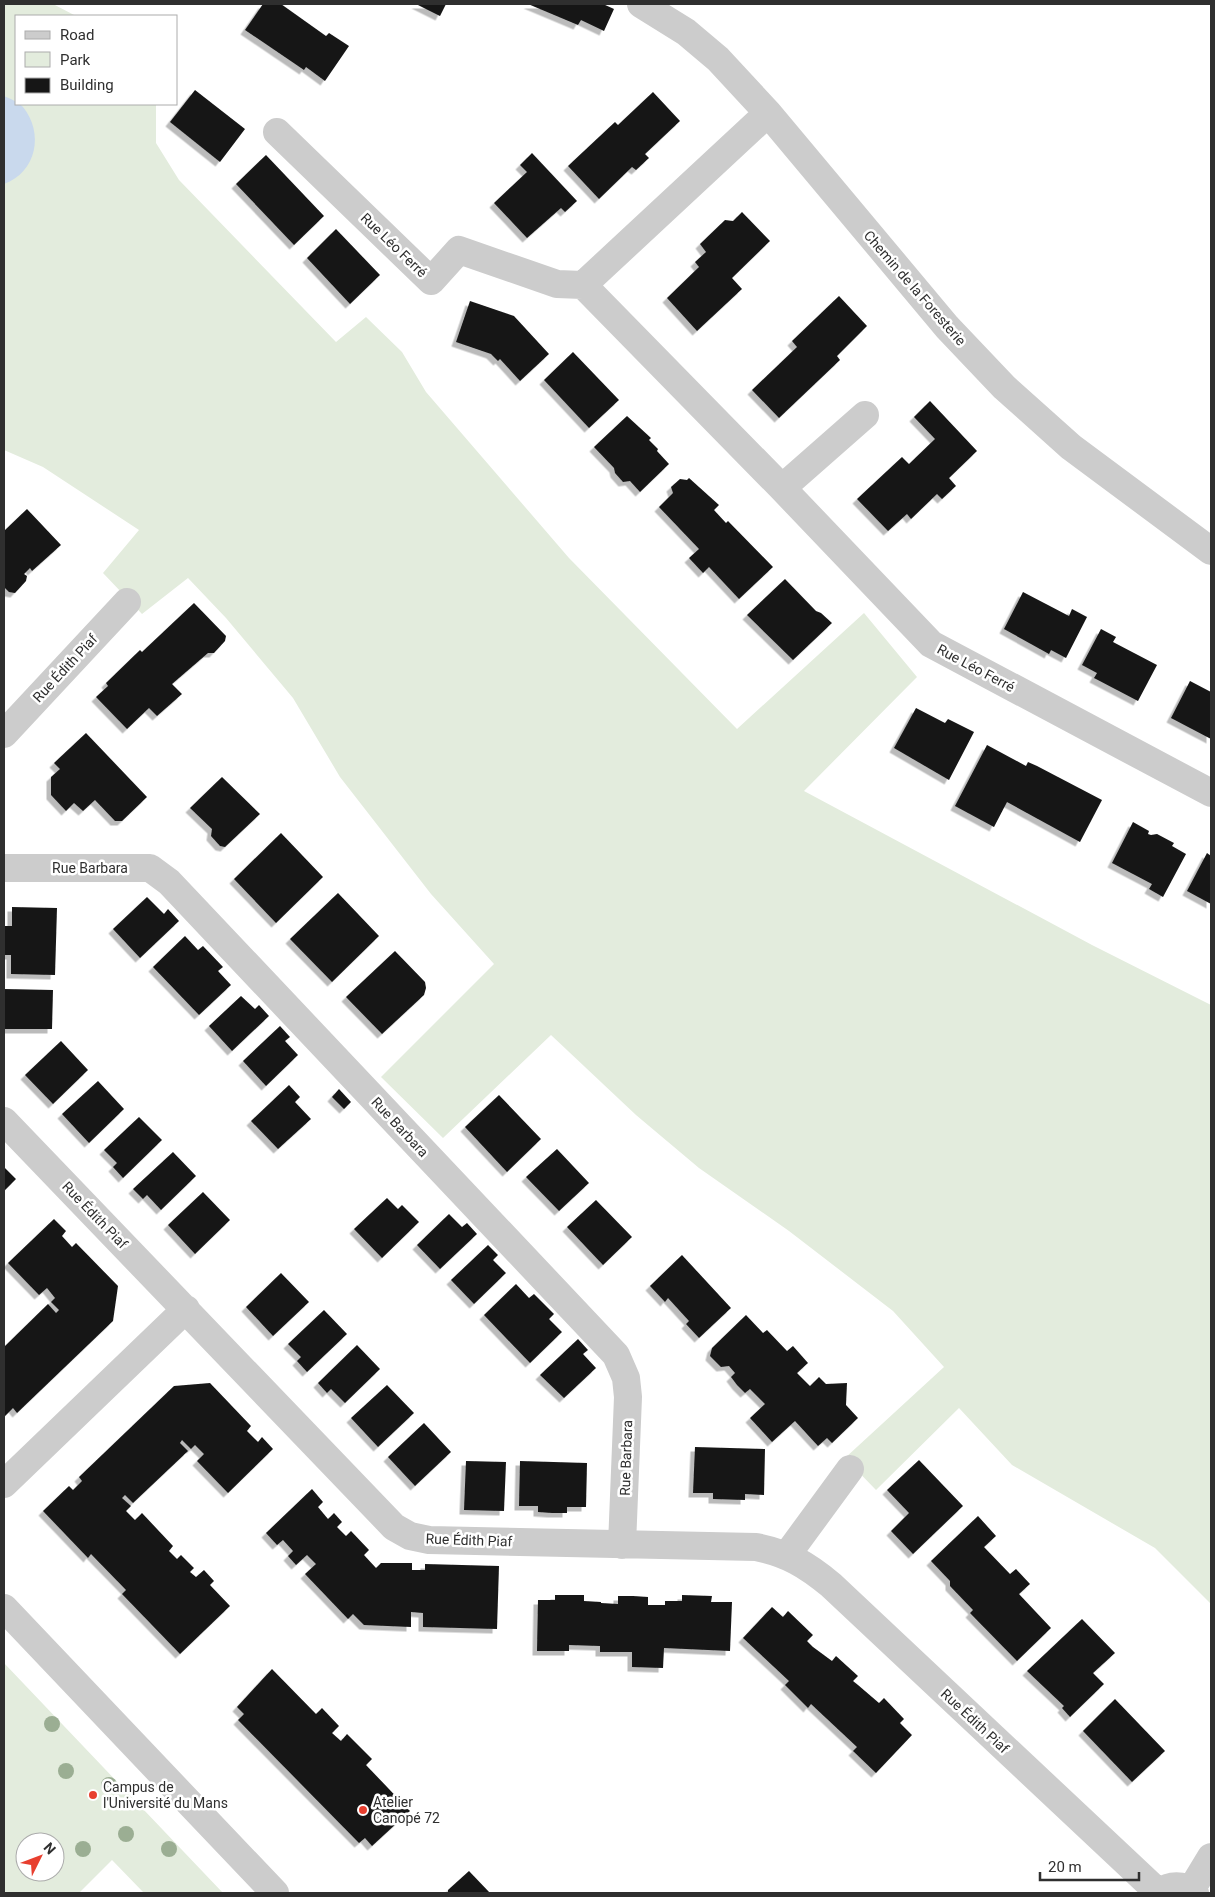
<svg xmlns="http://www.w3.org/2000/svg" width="1215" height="1897" font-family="Roboto,sans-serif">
<defs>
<filter id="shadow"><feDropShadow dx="-4.5" dy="4.5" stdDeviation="0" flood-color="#0004"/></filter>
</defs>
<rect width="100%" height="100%" fill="#fff"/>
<!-- green -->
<path fill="#e3ecdd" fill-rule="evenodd" d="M 4,4 L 53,4 L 76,16 L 16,16 L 16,104 L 156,104 L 156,143 L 179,180 L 336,342 L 366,317 L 402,352 L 426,392 L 569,558 L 737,729 L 864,613 L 917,677 L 804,791 L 1092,945 L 1211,1005 L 1211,1604 L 1155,1548 L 1012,1465 L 959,1408 L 876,1490 L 845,1458 L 944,1367 L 893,1311 L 789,1231 L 699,1168 L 636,1115 L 551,1035 L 443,1138 L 381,1077 L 494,964 L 431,894 L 340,777 L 293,698 L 226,618 L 188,578 L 142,614 L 103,573 L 139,530 L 43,467 L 4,450 Z
M 4,1663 L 223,1893 L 144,1893 L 112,1860 L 79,1893 L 4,1893 ZM 25,1842 L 55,1842 L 55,1872 L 25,1872 Z"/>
<!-- water -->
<path fill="#c9d9ed" d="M 4,96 C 9,98 20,103 23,107 C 44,133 37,172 4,184 Z"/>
<!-- building -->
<path fill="#161616" filter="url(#shadow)" d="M 263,4 L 281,4 L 326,36 L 329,33 L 349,46 L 325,81 L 306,67 L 304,70 L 245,30 Z
M 416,4 L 446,4 L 440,16 Z
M 528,4 L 603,4 L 614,9 L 604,31 L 581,20 L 578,25 Z
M 195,90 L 245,129 L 220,162 L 170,122 Z
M 653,92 L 680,121 L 645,154 L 649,158 L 636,170 L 632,167 L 599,199 L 568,166 L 615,122 L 618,125 Z
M 532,153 L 577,201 L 565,212 L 561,208 L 527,238 L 494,203 L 527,172 L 520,165 Z
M 266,155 L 324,216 L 294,245 L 236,184 Z
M 742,212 L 770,241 L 732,278 L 742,289 L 697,331 L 667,298 L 699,267 L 695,262 L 706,252 L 700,244 L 725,220 L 733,221 Z
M 336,229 L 380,275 L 350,304 L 307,258 Z
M 839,296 L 867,326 L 837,356 L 840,360 L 779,418 L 752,390 L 797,347 L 792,341 Z
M 470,301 L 514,316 L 549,354 L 520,381 L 500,359 L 498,361 L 491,354 L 456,342 Z
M 573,352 L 619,400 L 589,428 L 544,380 Z
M 930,401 L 977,451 L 949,478 L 956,486 L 942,499 L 937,494 L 911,519 L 907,514 L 888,531 L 857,499 L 902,457 L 909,464 L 935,439 L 914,417 Z
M 627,416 L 651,438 L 649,440 L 658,449 L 657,451 L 669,464 L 640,492 L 630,481 L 623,482 L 615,473 L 614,468 L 594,447 Z
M 689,478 L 719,505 L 714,510 L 726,523 L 728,521 L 773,567 L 739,599 L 709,567 L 703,573 L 689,558 L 699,549 L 659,507 L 673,493 L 671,487 L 680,479 L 687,480 Z
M 27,509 L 61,545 L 32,571 L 30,568 L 24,574 L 27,576 L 26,581 L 15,593 L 9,592 L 4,587 L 4,531 Z
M 785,579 L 816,611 L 821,613 L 832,623 L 793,660 L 747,615 Z
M 1023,592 L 1069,616 L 1072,609 L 1087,617 L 1066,658 L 1051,650 L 1049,654 L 1004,629 Z
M 194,603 L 226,636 L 225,641 L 214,653 L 208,653 L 172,684 L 182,694 L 157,716 L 149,708 L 127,729 L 96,697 L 108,686 L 106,683 L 140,650 L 142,652 Z
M 1101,629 L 1116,637 L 1113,642 L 1157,665 L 1138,701 L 1094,678 L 1097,673 L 1082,665 Z
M 1190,681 L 1211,692 L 1211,739 L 1171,718 Z
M 916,708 L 945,723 L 948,719 L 974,732 L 949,780 L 894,748 Z
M 86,733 L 147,797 L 122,821 L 115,821 L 95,800 L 83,811 L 74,803 L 66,811 L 51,795 L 51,777 L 60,769 L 54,763 Z
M 987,745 L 1026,766 L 1028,762 L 1037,766 L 1102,800 L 1080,842 L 1007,802 L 994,827 L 955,806 Z
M 222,777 L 260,814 L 225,847 L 220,846 L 211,836 L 212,829 L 190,808 Z
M 1133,822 L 1149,831 L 1148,834 L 1151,835 L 1157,834 L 1174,843 L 1172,846 L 1186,854 L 1163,897 L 1149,889 L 1152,884 L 1112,863 Z
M 281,833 L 323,877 L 276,923 L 234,879 Z
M 1207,853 L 1211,856 L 1211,904 L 1187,891 Z
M 338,893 L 379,936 L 332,982 L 290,939 Z
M 147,897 L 164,914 L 168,909 L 179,921 L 140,958 L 113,929 Z
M 12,907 L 57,908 L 55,975 L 11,974 L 11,955 L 5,955 L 5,926 L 12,926 Z
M 185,936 L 198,950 L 203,946 L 223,967 L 218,971 L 231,985 L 199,1015 L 153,967 Z
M 395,951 L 425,982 L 426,988 L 424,995 L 382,1034 L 346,997 Z
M 4,989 L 53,990 L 52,1029 L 4,1029 Z
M 241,996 L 255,1009 L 259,1005 L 269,1016 L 232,1051 L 209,1026 Z
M 280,1026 L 290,1037 L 285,1041 L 298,1055 L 266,1086 L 243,1061 Z
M 61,1041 L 88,1070 L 53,1104 L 25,1075 Z
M 98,1081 L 124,1109 L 89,1143 L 62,1114 Z
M 289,1085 L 300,1097 L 295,1102 L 311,1119 L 278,1149 L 251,1121 Z
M 339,1089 L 351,1102 L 344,1109 L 332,1097 Z
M 499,1095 L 541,1139 L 507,1172 L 465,1127 Z
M 139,1117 L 162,1140 L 123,1178 L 113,1167 L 117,1163 L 104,1150 Z
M 557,1149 L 589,1183 L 559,1211 L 526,1177 Z
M 173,1152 L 196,1176 L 161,1210 L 147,1195 L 143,1199 L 133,1189 Z
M 4,1167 L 16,1179 L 4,1191 Z
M 203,1192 L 230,1220 L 195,1254 L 168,1225 Z
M 387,1198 L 398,1209 L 402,1205 L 419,1222 L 382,1258 L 354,1229 Z
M 596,1200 L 632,1237 L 603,1265 L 567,1227 Z
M 449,1214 L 462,1227 L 467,1223 L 477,1234 L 440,1269 L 417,1245 Z
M 54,1219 L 66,1231 L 62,1236 L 72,1247 L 76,1243 L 118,1286 L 113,1321 L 17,1413 L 13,1408 L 4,1417 L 4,1347 L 48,1304 L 56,1313 L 59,1310 L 51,1302 L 55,1298 L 47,1288 L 39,1295 L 8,1263 Z
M 488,1245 L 498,1255 L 493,1260 L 506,1273 L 474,1304 L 451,1280 Z
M 682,1255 L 731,1308 L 699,1338 L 686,1324 L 689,1321 L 668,1298 L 665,1302 L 650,1286 Z
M 281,1273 L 309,1302 L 273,1336 L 246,1307 Z
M 516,1284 L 529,1298 L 534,1294 L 554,1314 L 549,1319 L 562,1332 L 530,1363 L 484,1315 Z
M 324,1310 L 347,1334 L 307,1372 L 297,1361 L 301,1357 L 288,1344 Z
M 746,1315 L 763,1333 L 767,1330 L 787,1351 L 793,1346 L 808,1363 L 797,1373 L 810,1386 L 819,1377 L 826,1384 L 847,1383 L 846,1405 L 858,1418 L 832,1443 L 827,1438 L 818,1446 L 795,1421 L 772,1442 L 750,1418 L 765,1404 L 750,1389 L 745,1393 L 737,1385 L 731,1377 L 735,1373 L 729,1366 L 721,1367 L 710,1356 L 712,1348 Z
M 578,1339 L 588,1350 L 583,1354 L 596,1368 L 564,1398 L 540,1375 Z
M 357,1345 L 380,1369 L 345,1403 L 331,1389 L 327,1393 L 318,1383 Z
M 210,1383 L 251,1426 L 247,1431 L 258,1442 L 262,1437 L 273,1449 L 228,1493 L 197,1461 L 204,1454 L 195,1445 L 191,1449 L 182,1440 L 180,1443 L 188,1451 L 133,1503 L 125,1495 L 122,1498 L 131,1506 L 126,1511 L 135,1520 L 142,1513 L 173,1546 L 169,1551 L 177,1559 L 181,1555 L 194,1568 L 190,1572 L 196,1577 L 204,1570 L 214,1581 L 210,1585 L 230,1606 L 180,1654 L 122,1594 L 126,1590 L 91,1554 L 88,1558 L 43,1511 L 69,1486 L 73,1490 L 82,1481 L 79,1477 L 174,1386 Z
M 387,1385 L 414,1413 L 378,1447 L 351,1418 Z
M 424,1423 L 451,1452 L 415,1486 L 388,1457 Z
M 695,1447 L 765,1449 L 764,1495 L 745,1494 L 745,1500 L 713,1499 L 713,1493 L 693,1493 Z
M 919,1460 L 963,1506 L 913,1554 L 891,1531 L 909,1513 L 887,1490 Z
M 466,1461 L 506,1462 L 504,1511 L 464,1510 Z
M 520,1461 L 587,1463 L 586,1507 L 567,1507 L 567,1513 L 552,1513 L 538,1512 L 538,1506 L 519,1506 Z
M 312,1489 L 323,1502 L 318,1507 L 328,1519 L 334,1513 L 342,1522 L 337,1527 L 346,1536 L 351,1531 L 369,1550 L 364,1555 L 376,1568 L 381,1563 L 412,1563 L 412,1570 L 425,1570 L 425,1564 L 499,1566 L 497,1629 L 423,1627 L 423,1613 L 411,1612 L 411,1627 L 364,1625 L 353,1614 L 348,1619 L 305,1574 L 316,1564 L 307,1555 L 296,1565 L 288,1556 L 293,1551 L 283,1540 L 277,1545 L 266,1533 Z
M 978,1516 L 996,1536 L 984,1547 L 1010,1574 L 1016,1569 L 1030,1584 L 1019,1594 L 1051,1628 L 1017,1661 L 970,1613 L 973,1610 L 950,1586 L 950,1581 L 931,1561 Z
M 555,1595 L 584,1595 L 584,1601 L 601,1602 L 601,1603 L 618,1604 L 618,1596 L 633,1596 L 648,1597 L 648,1605 L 665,1605 L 665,1601 L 682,1601 L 682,1595 L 712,1596 L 711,1602 L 732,1602 L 730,1651 L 664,1648 L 663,1668 L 632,1667 L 632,1652 L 600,1652 L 600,1646 L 569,1645 L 569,1651 L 537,1651 L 538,1600 L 555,1600 Z
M 772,1607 L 783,1617 L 788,1611 L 813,1635 L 807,1641 L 813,1647 L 832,1661 L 836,1656 L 858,1676 L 853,1681 L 858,1685 L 879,1703 L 884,1698 L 904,1719 L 900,1723 L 912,1735 L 876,1773 L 853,1751 L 857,1747 L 811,1704 L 808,1708 L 785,1685 L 789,1681 L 743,1638 Z
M 1082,1619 L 1115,1653 L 1093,1673 L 1104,1684 L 1070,1717 L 1062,1708 L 1064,1706 L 1027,1671 Z
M 272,1669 L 316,1714 L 322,1708 L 339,1726 L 332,1733 L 341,1741 L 347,1734 L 372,1759 L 366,1765 L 410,1811 L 372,1846 L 365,1838 L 359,1843 L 238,1720 L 244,1714 L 237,1707 Z
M 1115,1699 L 1165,1751 L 1132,1782 L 1083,1731 Z
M 469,1871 L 490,1893 L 448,1893 L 448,1890 Z"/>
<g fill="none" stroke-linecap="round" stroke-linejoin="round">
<!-- minor -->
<path stroke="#ccc" stroke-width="28" d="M 641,4 L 686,32 L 718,59 L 768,113 L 947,327 L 1004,387 L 1071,447 L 1211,551
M 768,113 L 583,285 L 782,488 L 931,644 L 1211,793
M 277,132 L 431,281 L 459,250 L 557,284 L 583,285
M 782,488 L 865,415
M 4,734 L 127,602
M 4,868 L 150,868 L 169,882 L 616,1355 L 626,1378 L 628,1397 L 622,1545
M 4,1121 L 394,1527 L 410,1536 L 429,1540 L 756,1547 C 787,1553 807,1565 831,1585 L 1159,1893
M 4,1484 L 186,1309
M 787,1555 L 850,1469
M 4,1608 L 275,1893
M 1191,1890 L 1211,1857
M 1158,1893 C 1171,1884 1182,1884 1195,1893"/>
</g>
<!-- trees -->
<g fill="#9bae93">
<circle cx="52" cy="1724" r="8"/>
<circle cx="66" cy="1771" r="8"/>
<circle cx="109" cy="1785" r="8"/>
<circle cx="126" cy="1834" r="8"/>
<circle cx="83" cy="1849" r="8"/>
<circle cx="169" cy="1849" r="8"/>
</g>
<!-- markers -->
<g fill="#e83f2f" stroke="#fff" stroke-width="2">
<circle cx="93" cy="1795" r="5"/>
<circle cx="363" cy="1810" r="5"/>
</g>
<g text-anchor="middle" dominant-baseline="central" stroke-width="5" stroke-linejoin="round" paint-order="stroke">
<!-- street labels -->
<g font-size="14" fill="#2f2f2f" stroke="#fff">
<text transform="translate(394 245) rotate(44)">Rue Léo Ferré</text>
<text transform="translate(915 288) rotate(49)">Chemin de la Foresterie</text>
<text transform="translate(65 668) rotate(-47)">Rue Édith Piaf</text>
<text transform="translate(976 668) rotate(28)">Rue Léo Ferré</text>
<text x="90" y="868">Rue Barbara</text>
<text transform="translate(400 1127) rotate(47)">Rue Barbara</text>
<text transform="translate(95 1215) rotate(46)">Rue Édith Piaf</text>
<text transform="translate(626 1458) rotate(-88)">Rue Barbara</text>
<text transform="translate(469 1540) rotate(2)">Rue Édith Piaf</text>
<text transform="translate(975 1721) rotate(43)">Rue Édith Piaf</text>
</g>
<!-- poi labels -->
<g font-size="14" fill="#2f2f2f" stroke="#fff" text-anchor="start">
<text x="103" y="1787">Campus de<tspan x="103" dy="16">l'Université du Mans</tspan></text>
<text x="373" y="1802">Atelier<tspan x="373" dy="16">Canopé 72</tspan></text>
</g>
</g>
<!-- border -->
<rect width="1215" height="1897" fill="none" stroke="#2f2f2f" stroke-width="10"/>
<!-- legend -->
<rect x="15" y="15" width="162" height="90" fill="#ffffff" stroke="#acacac"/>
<rect x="25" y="31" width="25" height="8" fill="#cccccc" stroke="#acacac"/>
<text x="60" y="40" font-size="15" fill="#2f2f2f">Road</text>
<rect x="25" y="52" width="25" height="15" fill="#e3ecdd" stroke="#acacac"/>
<text x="60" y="65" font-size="15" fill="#2f2f2f">Park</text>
<rect x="25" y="78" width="25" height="15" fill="#161616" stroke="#acacac"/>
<text x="60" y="90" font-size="15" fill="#2f2f2f">Building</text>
<!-- north arrow -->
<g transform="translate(40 1857) rotate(48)"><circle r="24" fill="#ffffff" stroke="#acacac"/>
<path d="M0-4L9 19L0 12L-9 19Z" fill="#e83f2f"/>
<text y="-8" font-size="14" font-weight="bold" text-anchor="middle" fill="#2f2f2f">N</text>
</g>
<!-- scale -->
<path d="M1040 1872v8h99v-8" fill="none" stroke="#2f2f2f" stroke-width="2.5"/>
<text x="1048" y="1872" font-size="15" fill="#2f2f2f" stroke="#ffffff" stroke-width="4" paint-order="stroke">20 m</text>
</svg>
